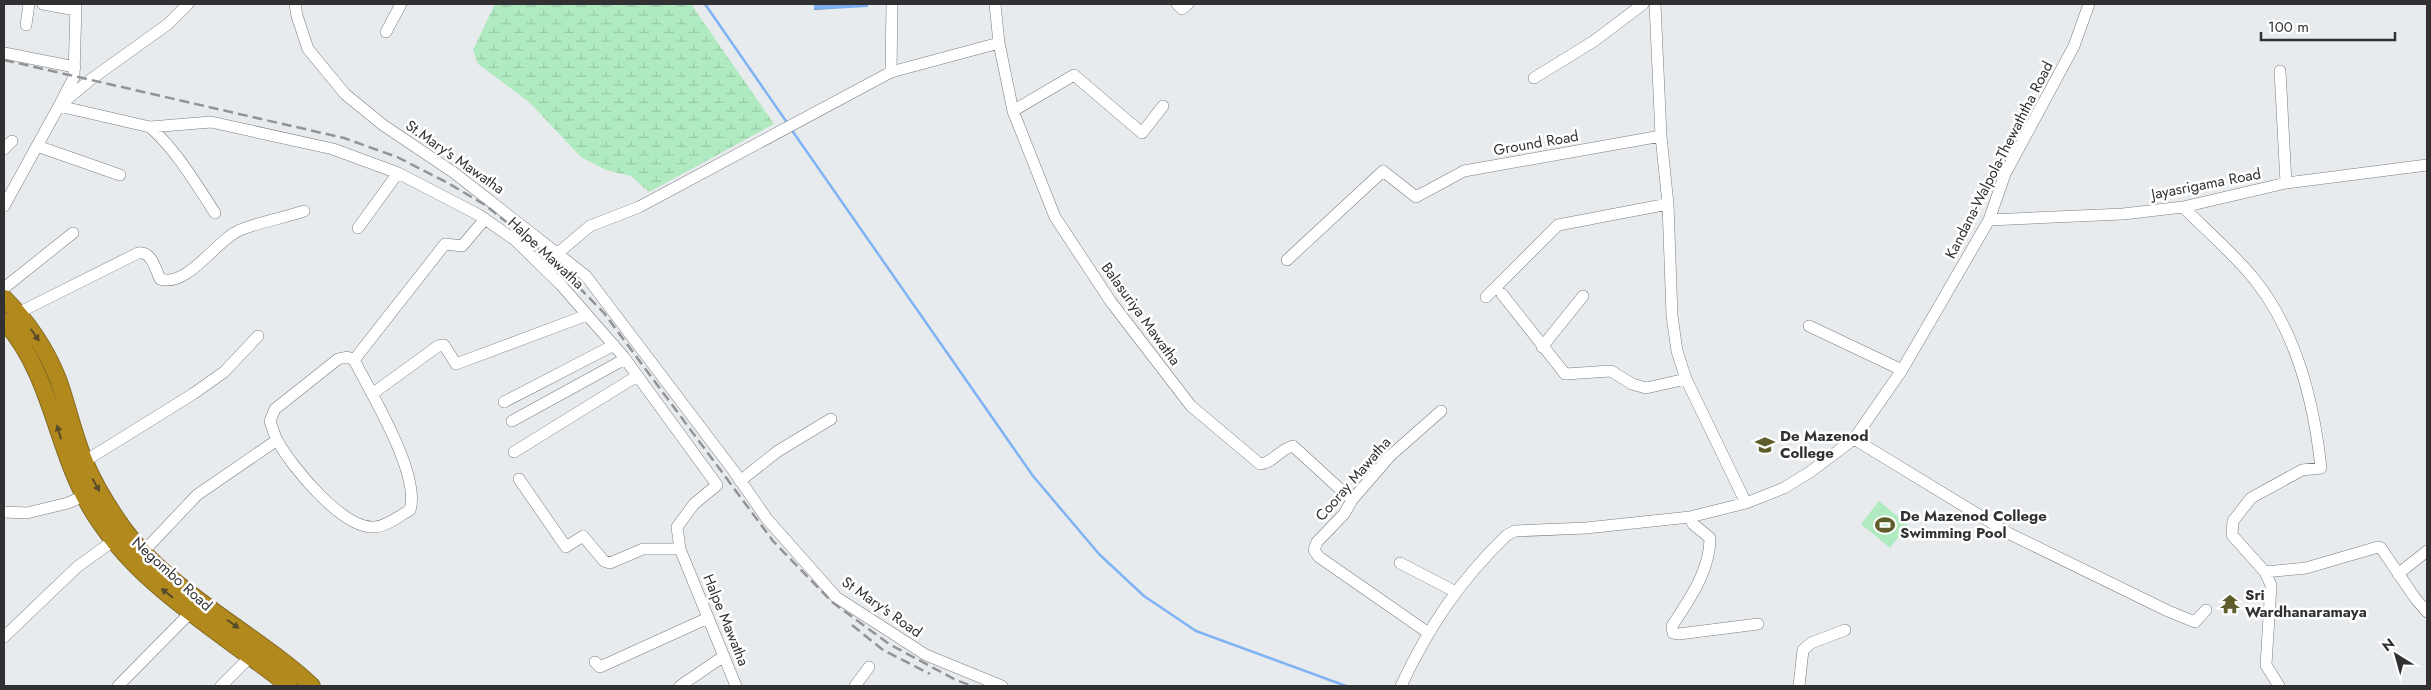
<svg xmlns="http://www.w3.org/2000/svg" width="2431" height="690" font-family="Jost,sans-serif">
<defs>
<pattern id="wetland-marsh" width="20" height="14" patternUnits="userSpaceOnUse" patternTransform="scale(1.25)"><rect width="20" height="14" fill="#b0eac1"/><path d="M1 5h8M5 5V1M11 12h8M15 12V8" fill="none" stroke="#98c9a6"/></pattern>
<pattern id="water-rules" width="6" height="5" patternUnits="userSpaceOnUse" patternTransform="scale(1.25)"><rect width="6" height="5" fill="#80b3f3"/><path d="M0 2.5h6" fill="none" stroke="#6992c5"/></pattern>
</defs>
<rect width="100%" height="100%" fill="#e8ebee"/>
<!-- wetland -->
<path fill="url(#wetland-marsh)" d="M 495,4 L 691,4 L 774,124 L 649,192 L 631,176 L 606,170 L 581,157 L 529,102 L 478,64 L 473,50 Z"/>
<!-- green -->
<path fill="#b0eac1" d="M 1879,501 L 1908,525 L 1890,548 L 1861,524 Z"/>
<!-- water -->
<path fill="url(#water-rules)" d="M 814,4 L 868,4 L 868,7 L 814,10 Z"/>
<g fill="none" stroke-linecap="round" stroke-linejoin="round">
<!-- stream -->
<path stroke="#80b3f3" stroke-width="2.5" d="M 705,4 L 788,124
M 791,129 L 1033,476 L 1099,554 L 1144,596 L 1196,631 L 1346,686"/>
<defs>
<path id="minor" d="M 43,4 L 76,10
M 76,4 L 74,77 L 59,106 L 150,127 L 211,122 L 333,149 L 398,173 L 479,215 L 515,240 L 561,285 L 623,356 L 717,485 L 694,504 L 677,527 L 680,549 L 736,686
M 295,4 L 297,16 L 308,49 L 345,94 L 383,125 L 453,172 L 586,276 L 733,470 L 767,519 L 836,597 L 926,655 L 1002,686
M 1177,4 L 1182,9 L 1188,4
M 1655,4 L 1661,136 L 1668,204 L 1672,316 L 1677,351 L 1686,379 L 1746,503
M 26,25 L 29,4
M 386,32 L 401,4
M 999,43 L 1013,111 L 1055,217 L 1111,302 L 1191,406 L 1260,464 C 1273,463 1280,449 1293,446 L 1352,500
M 4,53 L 75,67
M 2280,71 L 2286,183
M 891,72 L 999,43 L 995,4
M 1534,78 L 1594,41 L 1643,4
M 1013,111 L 1074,75 L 1142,133 L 1163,106
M 150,127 C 177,151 196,184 215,213
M 37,146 L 120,175
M 4,149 L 12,141
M 4,206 L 59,106 L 90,80 L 168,24 L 188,4
M 2183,207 C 2207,231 2234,254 2255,280 C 2297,333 2314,402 2321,468 L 2302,470 L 2251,498 L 2233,521 L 2232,535 L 2265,572 L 2271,585 L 2266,665 L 2279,686
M 1989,220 L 2123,214 L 2183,207 L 2286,183 L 2427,165
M 358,228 L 398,173
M 558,253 L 590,226 L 639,207 L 891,72 L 892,4
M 1287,260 L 1383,171 L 1416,197 L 1464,171 L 1661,136
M 4,288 L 73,233
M 1502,294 L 1565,374 L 1611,371 L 1632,384 L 1646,388 L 1686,379
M 1486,297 L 1558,225 L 1668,204
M 18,313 L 138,253 C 152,251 155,268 160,279 C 188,288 216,240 240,230 C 260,222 283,218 304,211
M 1809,326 L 1902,370
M 1542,347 L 1583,296
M 347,357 L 354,360 C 371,393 421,475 410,510 C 399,516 387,526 375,527 C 343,530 291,466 277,440 C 274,434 272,427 270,421 L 275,409 L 338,359 Z
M 354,360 L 445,244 L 462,246 L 485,219
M 372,394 L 438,346 L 444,345 L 456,364 L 587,315
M 504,402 L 614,345
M 512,421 L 625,359
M 1854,439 L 2010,534 L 2168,611 L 2195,622 L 2206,610
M 514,452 L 637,376
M 85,461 L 193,394 L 224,372 L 258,336
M 519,479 L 566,547 L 583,536 L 604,561 L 610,563 L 643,549 L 680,549
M 740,481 L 778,451 L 831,419
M 4,512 L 27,513 L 68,503 L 84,496
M 1690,517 L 1693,524 L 1710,538 C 1710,571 1689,600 1672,626 L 1673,633 L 1679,634 L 1758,624
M 143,552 L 197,495 L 277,440
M 1400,563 L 1456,592
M 2265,572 L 2306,568 L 2378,547 L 2381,548 L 2415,598 L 2427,612
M 2398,574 L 2427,551
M 1427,632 L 1319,557 L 1314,550 L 1317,542 L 1344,514 L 1352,500 L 1390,456 L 1441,411
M 4,637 L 77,567 L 113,541
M 595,662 L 600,667 L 708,618
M 118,686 L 191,612
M 221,686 L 251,656
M 680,686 L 724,656
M 855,686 L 869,667
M 1401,686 C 1428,628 1460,580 1507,535 L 1515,531 L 1586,528 L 1690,517 L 1746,503 L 1784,488 L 1810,472 L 1854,439 L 1902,370 L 1989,220 L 2005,174 L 2074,46 L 2089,4
M 1799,686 L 1803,650 L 1811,643 L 1845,630"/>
<path id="highway" d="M 4,298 C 27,321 46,349 58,379 C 68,407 74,436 85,462 C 95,486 109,508 123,528 C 169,592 255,633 312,686
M 4,321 C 51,373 55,445 89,505 C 135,585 219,630 289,686"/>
</defs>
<!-- minor casing -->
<use href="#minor" stroke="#7b7d80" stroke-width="12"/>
<!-- highway casing -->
<use href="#highway" stroke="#856a25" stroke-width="18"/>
<!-- minor -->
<use href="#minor" stroke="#fff" stroke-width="11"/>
<!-- highway -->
<use href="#highway" stroke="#b2891d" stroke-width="16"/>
<!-- rail -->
<path stroke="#929396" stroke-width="2.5" stroke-dasharray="10 5" stroke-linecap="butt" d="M 4,60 L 344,138 L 397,157 L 448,183 L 485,205 L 519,232 L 558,266 L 604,313 L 773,541 L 832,602 L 889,644 L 956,680 L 972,686
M 852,625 L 883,650 L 930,674"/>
</g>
<!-- one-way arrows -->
<defs><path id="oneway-solid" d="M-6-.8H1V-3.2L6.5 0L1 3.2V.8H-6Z" transform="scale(1.25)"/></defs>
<g fill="#584b2c">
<use href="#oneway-solid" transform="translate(35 335) rotate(56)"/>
<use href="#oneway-solid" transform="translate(59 432) rotate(-106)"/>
<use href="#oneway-solid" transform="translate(96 485) rotate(61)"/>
<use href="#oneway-solid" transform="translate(167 593) rotate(-142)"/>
<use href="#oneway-solid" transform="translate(233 624) rotate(35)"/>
</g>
<!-- icons -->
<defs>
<symbol id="school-bare" viewBox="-9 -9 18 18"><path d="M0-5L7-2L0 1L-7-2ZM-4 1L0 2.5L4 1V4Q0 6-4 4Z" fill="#5d5e2b" stroke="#fff" stroke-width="2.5" paint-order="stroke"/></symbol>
<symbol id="stadium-bare" viewBox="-9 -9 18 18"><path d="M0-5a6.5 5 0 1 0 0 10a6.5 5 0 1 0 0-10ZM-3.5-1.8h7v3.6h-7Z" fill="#5d5e2b" stroke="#fff" stroke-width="2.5" paint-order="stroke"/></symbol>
<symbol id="temple-bare" viewBox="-9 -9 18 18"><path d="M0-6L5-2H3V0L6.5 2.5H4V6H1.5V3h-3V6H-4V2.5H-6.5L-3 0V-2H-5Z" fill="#5d5e2b" stroke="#fff" stroke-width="2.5" paint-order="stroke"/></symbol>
</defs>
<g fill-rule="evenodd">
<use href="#school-bare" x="1751" y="431" width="28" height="28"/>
<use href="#stadium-bare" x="1871" y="511" width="28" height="28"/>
<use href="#temple-bare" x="2216" y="590" width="28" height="28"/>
</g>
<g text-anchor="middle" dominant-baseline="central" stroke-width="5" stroke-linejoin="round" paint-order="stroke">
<!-- street labels -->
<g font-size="15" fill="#313133" stroke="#fff">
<text transform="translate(1536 143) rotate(-10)">Ground Road</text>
<text transform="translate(455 157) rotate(35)">St.Mary's Mawatha</text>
<text transform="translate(1999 160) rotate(-63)">Kandana-Walpola-Thewaththa Road</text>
<text transform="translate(2206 184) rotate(-11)">Jayasrigama Road</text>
<text transform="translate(546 253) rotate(43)">Halpe Mawatha</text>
<text transform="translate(1141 314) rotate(54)">Balasuriya Mawatha</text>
<text transform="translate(1353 479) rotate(-49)">Cooray Mawatha</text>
<text transform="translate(172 574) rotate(42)">Negombo Road</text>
<text transform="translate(882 607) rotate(35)">St Mary's Road</text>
<text transform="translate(726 620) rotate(68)">Halpe Mawatha</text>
</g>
<!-- poi labels -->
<g font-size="15" font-weight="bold" fill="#313133" stroke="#fff" text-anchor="start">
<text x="1780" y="436">De Mazenod<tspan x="1780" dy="17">College</tspan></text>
<text x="1900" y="516">De Mazenod College<tspan x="1900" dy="17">Swimming Pool</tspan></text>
<text x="2245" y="595">Sri<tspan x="2245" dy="17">Wardhanaramaya</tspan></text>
</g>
</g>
<!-- border -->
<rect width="2431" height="690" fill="none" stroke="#313133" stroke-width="10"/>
<!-- north arrow -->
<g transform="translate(2396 655) rotate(323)" stroke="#ffffff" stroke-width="4" paint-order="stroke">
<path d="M0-4L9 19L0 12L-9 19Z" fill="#313133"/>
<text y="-8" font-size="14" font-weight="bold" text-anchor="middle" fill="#313133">N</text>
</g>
<!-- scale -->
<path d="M2261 32v8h134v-8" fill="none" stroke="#313133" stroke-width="2.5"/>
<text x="2268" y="32" font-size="15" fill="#313133" stroke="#ffffff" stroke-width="4" paint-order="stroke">100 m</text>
</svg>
